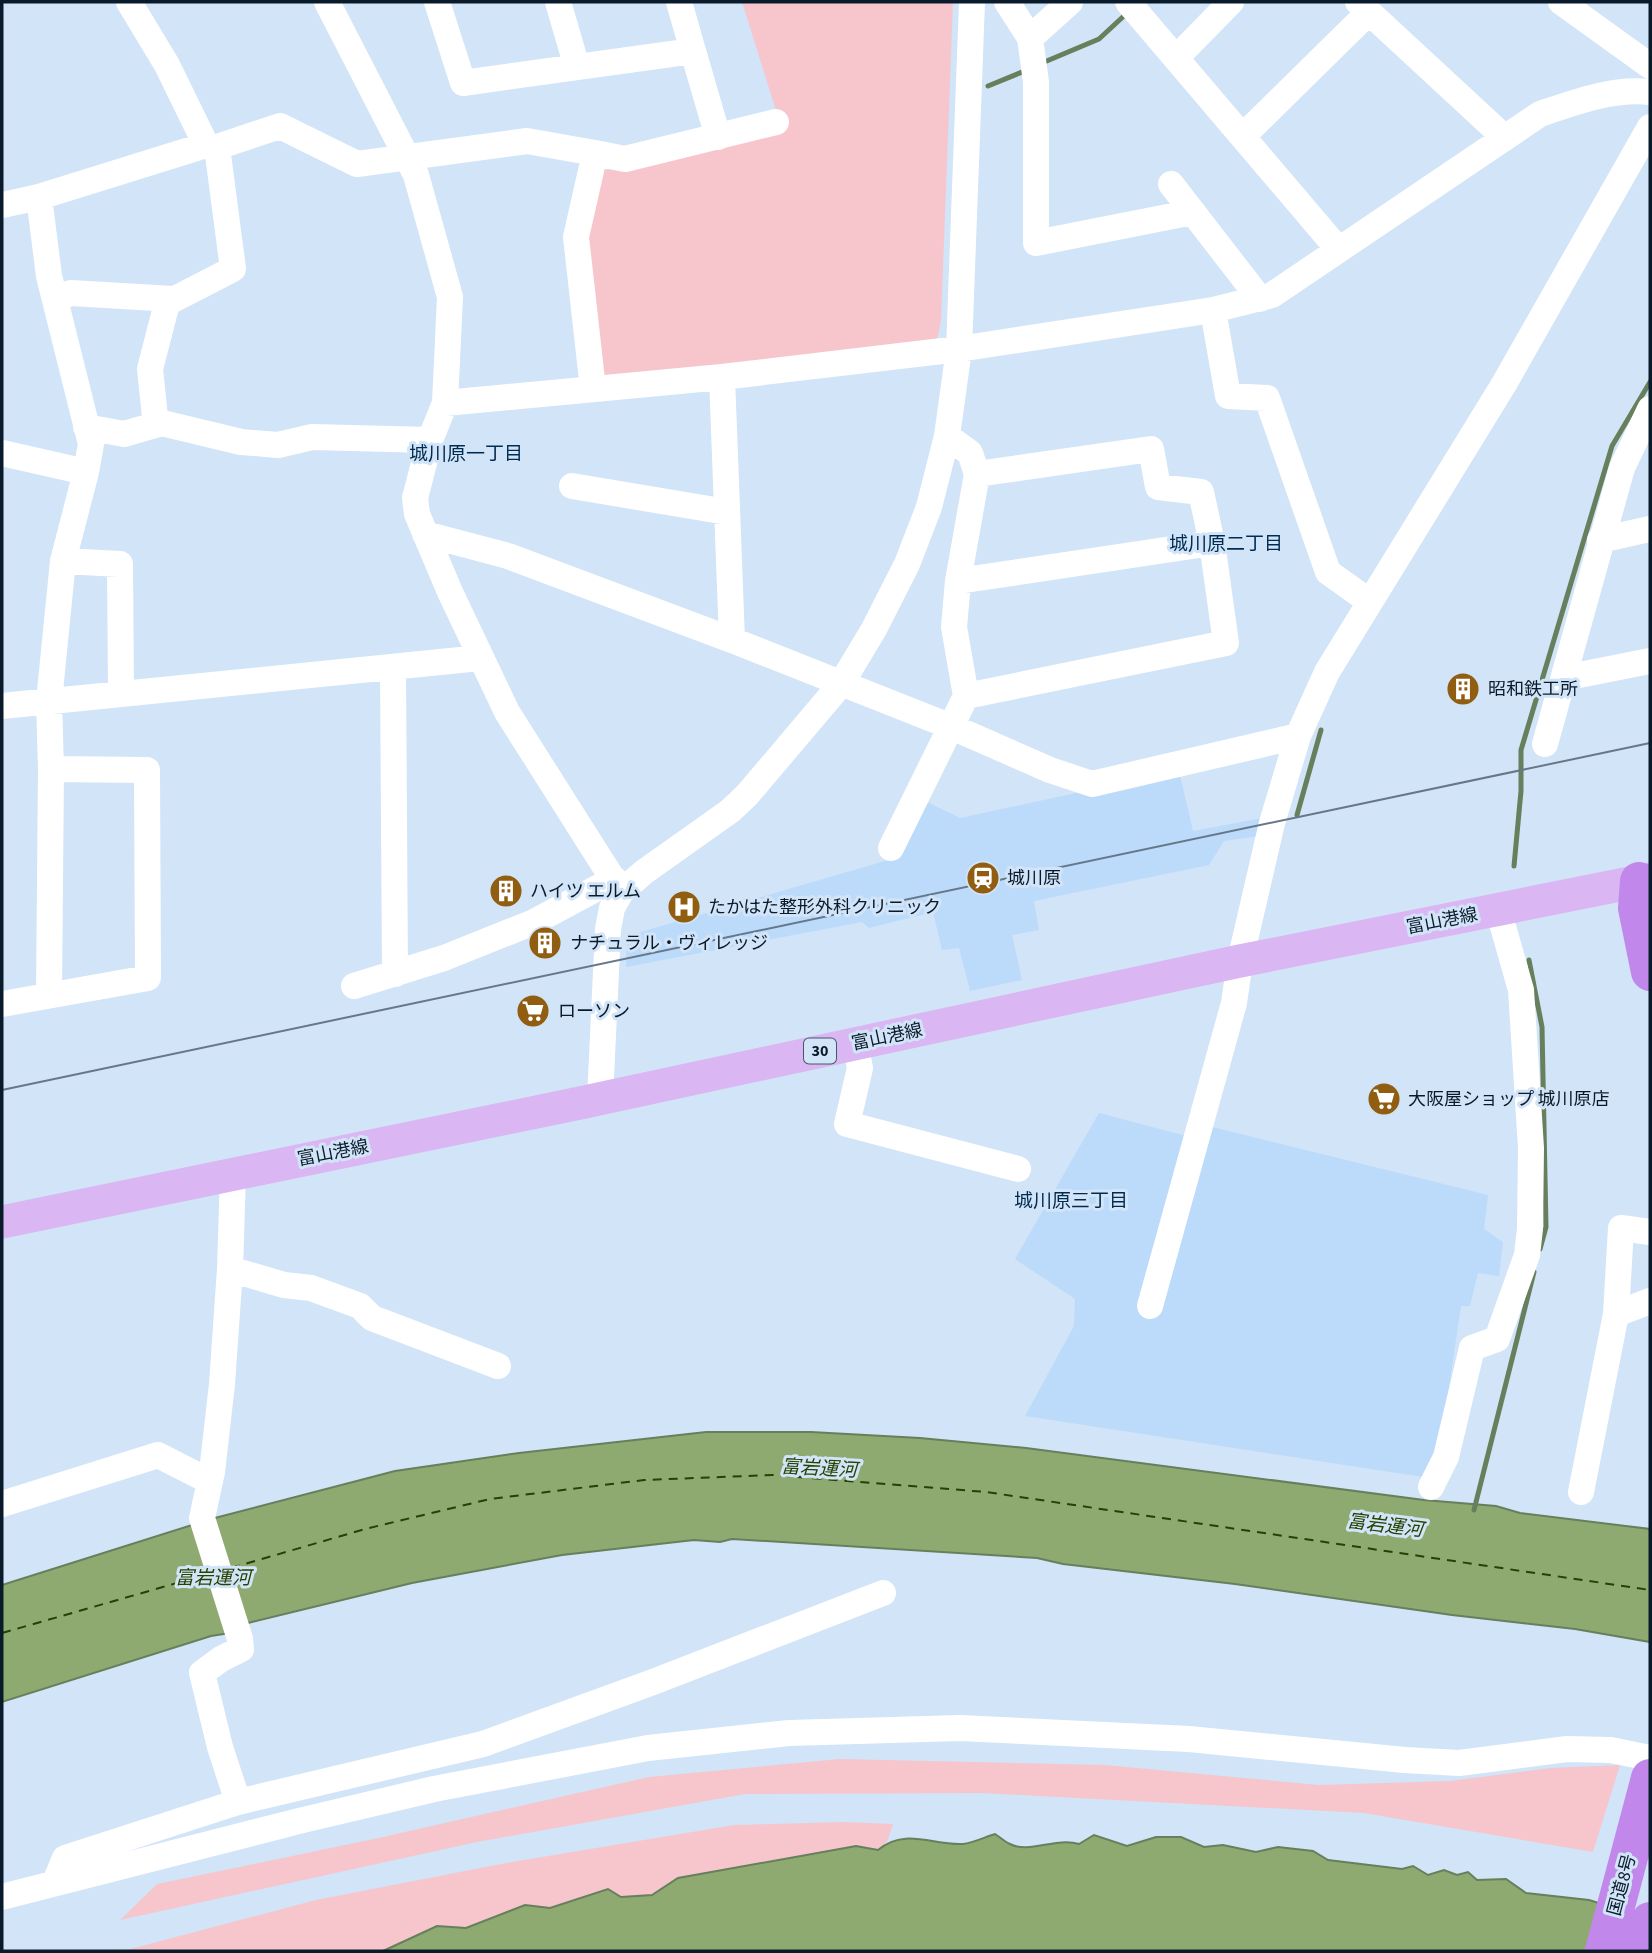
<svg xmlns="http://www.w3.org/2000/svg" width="1652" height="1953" font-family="'Source Sans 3','Noto Sans JP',sans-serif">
<rect width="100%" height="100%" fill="#d2e4f7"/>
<!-- built -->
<path fill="#bcdafa" d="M 1179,771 L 1193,831 L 1263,818 L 1259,836 L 1224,841 L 1209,865 L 1034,901 L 1039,930 L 1012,935 L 1022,980 L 970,991 L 959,948 L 942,950 L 933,912 L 869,928 L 862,922 L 626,967 L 627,936 L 892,859 L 925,801 L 960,818 Z
M 1099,1113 L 1190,1137 L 1212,1127 L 1488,1195 L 1484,1229 L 1503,1242 L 1499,1276 L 1478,1273 L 1470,1306 L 1461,1306 L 1440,1449 L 1430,1478 L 1025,1416 L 1074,1326 L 1075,1299 L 1015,1259 Z"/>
<!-- green -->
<path fill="#f6c6cc" d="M 742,2 L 953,2 L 941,321 L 936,344 L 604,378 L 584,242 L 599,170 L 625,169 L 783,133 Z
M 840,1759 L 1105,1765 L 1319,1785 L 1450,1781 L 1551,1768 L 1620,1765 L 1593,1852 L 1364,1813 L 981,1793 L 745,1794 L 477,1842 L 120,1920 L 157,1884 L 374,1839 L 649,1777 Z
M 844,1822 L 893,1824 L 887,1842 L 878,1850 L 856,1846 L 679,1878 L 652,1895 L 621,1897 L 608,1890 L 550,1908 L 525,1905 L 466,1928 L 437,1926 L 383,1951 L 123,1951 L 316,1900 L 501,1864 L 734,1825 Z"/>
<!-- water -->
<path fill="#8eaa71" stroke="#667f5c" stroke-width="2" d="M 706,1432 L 811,1432 L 920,1438 L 1026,1448 L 1424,1500 L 1496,1506 L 1520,1513 L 1650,1529 L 1650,1642 L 1575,1629 L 1452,1615 L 1235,1584 L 1063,1564 L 1037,1558 L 732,1539 L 720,1542 L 694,1540 L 562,1555 L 412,1583 L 248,1623 L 230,1633 L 211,1636 L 2,1702 L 2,1585 L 211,1519 L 395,1471 L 519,1453 Z
M 995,1834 C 1000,1837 1005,1842 1010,1844 C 1029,1854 1056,1837 1079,1844 L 1094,1835 L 1127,1846 L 1156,1837 L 1181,1837 L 1204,1847 L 1223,1845 L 1256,1852 L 1278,1847 L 1313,1851 L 1328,1860 L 1402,1869 L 1413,1866 L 1428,1875 L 1444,1870 L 1457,1875 L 1468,1872 L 1477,1880 L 1506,1879 L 1526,1893 L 1589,1900 L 1650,1919 L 1650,1951 L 383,1951 L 437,1926 L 466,1928 L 525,1905 L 550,1908 L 608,1889 L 621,1897 L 652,1895 L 678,1878 L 856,1846 L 878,1850 C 905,1827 934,1846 963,1844 C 973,1843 985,1837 995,1834 Z"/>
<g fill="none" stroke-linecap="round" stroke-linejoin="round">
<!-- stream -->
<path stroke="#667f5c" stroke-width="5" d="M 1042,63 L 1099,39 L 1126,14
M 988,86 L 1027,70
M 1297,815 L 1321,730
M 1514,866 L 1521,791 L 1521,750 L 1612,446 L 1650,382
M 1529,960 L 1542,1027 L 1546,1227 L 1540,1249
M 1474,1510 L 1534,1272"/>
<!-- ferry -->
<path stroke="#274100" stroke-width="2" stroke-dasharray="9 7" stroke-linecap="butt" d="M 231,1568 L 365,1529 L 490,1499 L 644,1480 L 773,1475 L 986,1492 L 1650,1590
M 2,1633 L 205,1575"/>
<!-- minor -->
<path stroke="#fff" stroke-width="26" d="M 129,2 L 167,65 L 206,145
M 327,2 L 416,175 L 450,297 L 445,403 L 430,440 L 415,498 L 417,514 L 450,592 L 507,712 L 621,892
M 437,2 L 463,83 L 693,51 L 679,2
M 558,2 L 577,67
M 1007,2 L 1030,38 L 1070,2
M 1128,2 L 1338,249
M 1358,2 L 1505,138
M 1561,2 L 1650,66
M 1030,38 L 1036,82 L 1036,243 L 1193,212
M 693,51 L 718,137
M 1176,58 L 1231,2
M 1243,136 L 1369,12
M 217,147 L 233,269 L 167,303 L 150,369 L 155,417 L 162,423 L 241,442 L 278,445 L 312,437 L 430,440
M 595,153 L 625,159 L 776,122
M 1171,184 L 1260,299
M 39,197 L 49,276 L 91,444 L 86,472
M 2,205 L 39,197 L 206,145 L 217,147 L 280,126 L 357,164 L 527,141 L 595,153 L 576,237 L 593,389
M 55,299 L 71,293 L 173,299
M 1213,310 L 1228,396 L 1267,398 L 1328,572 L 1370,602
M 722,377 L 732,640 L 952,727 L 1050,770 L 1092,784 L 1298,736
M 445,403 L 722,377 L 959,349 L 1213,310 L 1272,295 L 1540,114 C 1575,102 1613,88 1650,92
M 86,427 L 124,434 L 162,423
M 2,453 L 86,472 L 63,561 L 49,701 L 51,769 L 49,994
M 572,486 L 727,512
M 425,534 L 508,556 L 732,640
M 1600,540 L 1650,529
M 63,561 L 120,564 L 121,693
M 958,581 L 1212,543
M 393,667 L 395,974
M 1564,678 L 1650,661
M 966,696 L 1226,643 L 1212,543 L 1201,492 L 1158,487 L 1151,449 L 977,474
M 2,706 L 480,658
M 1545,744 L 1622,468 L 1650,409
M 891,848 L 966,696 L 954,627 L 958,581 L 977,474 L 970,453 L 947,436
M 354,986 L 444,958 L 534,922 L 614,879
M 2,1004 L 148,978 L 147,770 L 51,769
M 855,1043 L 860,1068 L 847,1124 L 1018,1169
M 600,1099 L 608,929 L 612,908 L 621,892 L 644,872 L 730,811 L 747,795 L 841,684 L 874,629 L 907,564 L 929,507 L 947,436 L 959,349 L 972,2
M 230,1269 L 284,1285 L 311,1288 L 360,1306 L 372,1318 L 498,1366
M 1150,1306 L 1234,1003 L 1240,961 L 1272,823 L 1298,736 L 1327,672 L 1504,384 L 1650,127
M 1616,1314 L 1621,1228 L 1650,1232
M 1431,1487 L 1446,1457 L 1472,1348 L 1497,1339 L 1527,1255 L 1530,1229 L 1531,1148 L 1521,990 L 1498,909
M 1581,1492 L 1616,1314 L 1650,1301
M 2,1504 L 158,1455 L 209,1481
M 238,1802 L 483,1744 L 653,1682 L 883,1593
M 55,1882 L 65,1858 L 238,1802 L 220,1747 L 202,1673 L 221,1659 L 241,1649 L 240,1639 L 202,1518 L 212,1472 L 222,1384 L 230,1269 L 233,1173
M 2,1897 L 303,1820 L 434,1789 L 648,1748 L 789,1733 L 960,1728 L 1189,1739 L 1405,1760 L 1459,1763 L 1567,1749 L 1611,1750 L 1650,1758"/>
<!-- major -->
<path stroke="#dab7f3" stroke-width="33" d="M 2,1222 L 580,1103 L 1240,961 L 1650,879"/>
<!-- highway -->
<path stroke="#c187eb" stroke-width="38" d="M 1639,881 L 1637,908 L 1650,972
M 1604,1951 L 1650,1778
M 1643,1951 L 1650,1921"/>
<!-- tram -->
<path stroke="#667789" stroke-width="2" d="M 2,1090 L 1650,743"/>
</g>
<!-- icons -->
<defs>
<symbol id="building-disc" viewBox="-11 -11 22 22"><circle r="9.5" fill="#915d10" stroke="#d2e4f7"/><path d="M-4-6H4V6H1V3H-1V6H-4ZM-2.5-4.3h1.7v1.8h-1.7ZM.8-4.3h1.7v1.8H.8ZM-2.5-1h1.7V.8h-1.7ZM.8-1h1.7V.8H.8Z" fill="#fff"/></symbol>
<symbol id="station-disc" viewBox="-11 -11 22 22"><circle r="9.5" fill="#915d10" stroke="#d2e4f7"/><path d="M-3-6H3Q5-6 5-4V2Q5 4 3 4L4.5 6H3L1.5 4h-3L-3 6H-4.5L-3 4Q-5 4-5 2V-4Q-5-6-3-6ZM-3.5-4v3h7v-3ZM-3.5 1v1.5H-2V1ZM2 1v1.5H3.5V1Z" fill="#fff"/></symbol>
<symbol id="hospital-disc" viewBox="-11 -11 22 22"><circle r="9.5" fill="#915d10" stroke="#d2e4f7"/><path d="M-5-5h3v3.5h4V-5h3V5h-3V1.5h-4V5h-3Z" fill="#fff"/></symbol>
<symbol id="supermarket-disc" viewBox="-11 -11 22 22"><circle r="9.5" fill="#915d10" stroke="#d2e4f7"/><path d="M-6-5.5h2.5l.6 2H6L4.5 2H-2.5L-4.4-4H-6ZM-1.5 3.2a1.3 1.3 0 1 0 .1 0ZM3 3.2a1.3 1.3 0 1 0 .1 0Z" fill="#fff"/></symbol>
</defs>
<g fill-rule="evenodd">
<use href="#building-disc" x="1444" y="670" width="38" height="38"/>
<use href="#station-disc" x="964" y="859" width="38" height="38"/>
<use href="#building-disc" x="487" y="872" width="38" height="38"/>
<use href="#hospital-disc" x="665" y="888" width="38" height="38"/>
<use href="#building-disc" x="526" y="924" width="38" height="38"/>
<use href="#supermarket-disc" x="514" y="992" width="38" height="38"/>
<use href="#supermarket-disc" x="1365" y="1080" width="38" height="38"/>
</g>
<g text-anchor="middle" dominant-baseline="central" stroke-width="6" stroke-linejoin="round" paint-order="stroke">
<!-- shield labels -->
<rect fill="#d2e4f7" stroke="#455768" stroke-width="2" x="804" y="1038.5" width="32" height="25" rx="5"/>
<g font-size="16" font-weight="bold" fill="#091a2a">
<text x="820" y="1051">30</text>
</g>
<!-- poi labels -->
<g font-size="18" fill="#091a2a" stroke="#d2e4f7" text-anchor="start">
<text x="1488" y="689">昭和鉄工所</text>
<text x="1007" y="878">城川原</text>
<text x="530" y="891">ハイツ エルム</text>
<text x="708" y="907">たかはた整形外科クリニック</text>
<text x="570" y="943">ナチュラル・ヴィレッジ</text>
<text x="558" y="1011">ローソン</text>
<text x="1408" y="1099">大阪屋ショップ 城川原店</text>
</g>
<!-- street labels -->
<g font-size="18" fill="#091a2a" stroke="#d2e4f7">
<text transform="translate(1442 921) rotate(-11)">富山港線</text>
<text transform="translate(887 1037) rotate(-12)">富山港線</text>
<text transform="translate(333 1153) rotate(-11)">富山港線</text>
<text transform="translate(1622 1885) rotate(-75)">国道8号</text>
</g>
<!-- neighbourhood labels -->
<g font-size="19" fill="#002c51" stroke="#d2e4f7">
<text x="466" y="454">城川原一丁目</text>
<text x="1226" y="544">城川原二丁目</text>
<text x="1071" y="1201">城川原三丁目</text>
</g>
<!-- water labels -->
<g font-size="19" font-style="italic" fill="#274100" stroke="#d2e4f7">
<text transform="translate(819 1469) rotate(3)">富岩運河</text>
<text transform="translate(1385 1526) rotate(7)">富岩運河</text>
<text x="213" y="1578">富岩運河</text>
</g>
</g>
<!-- border -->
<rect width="1652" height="1953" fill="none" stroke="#091a2a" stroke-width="7"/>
</svg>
